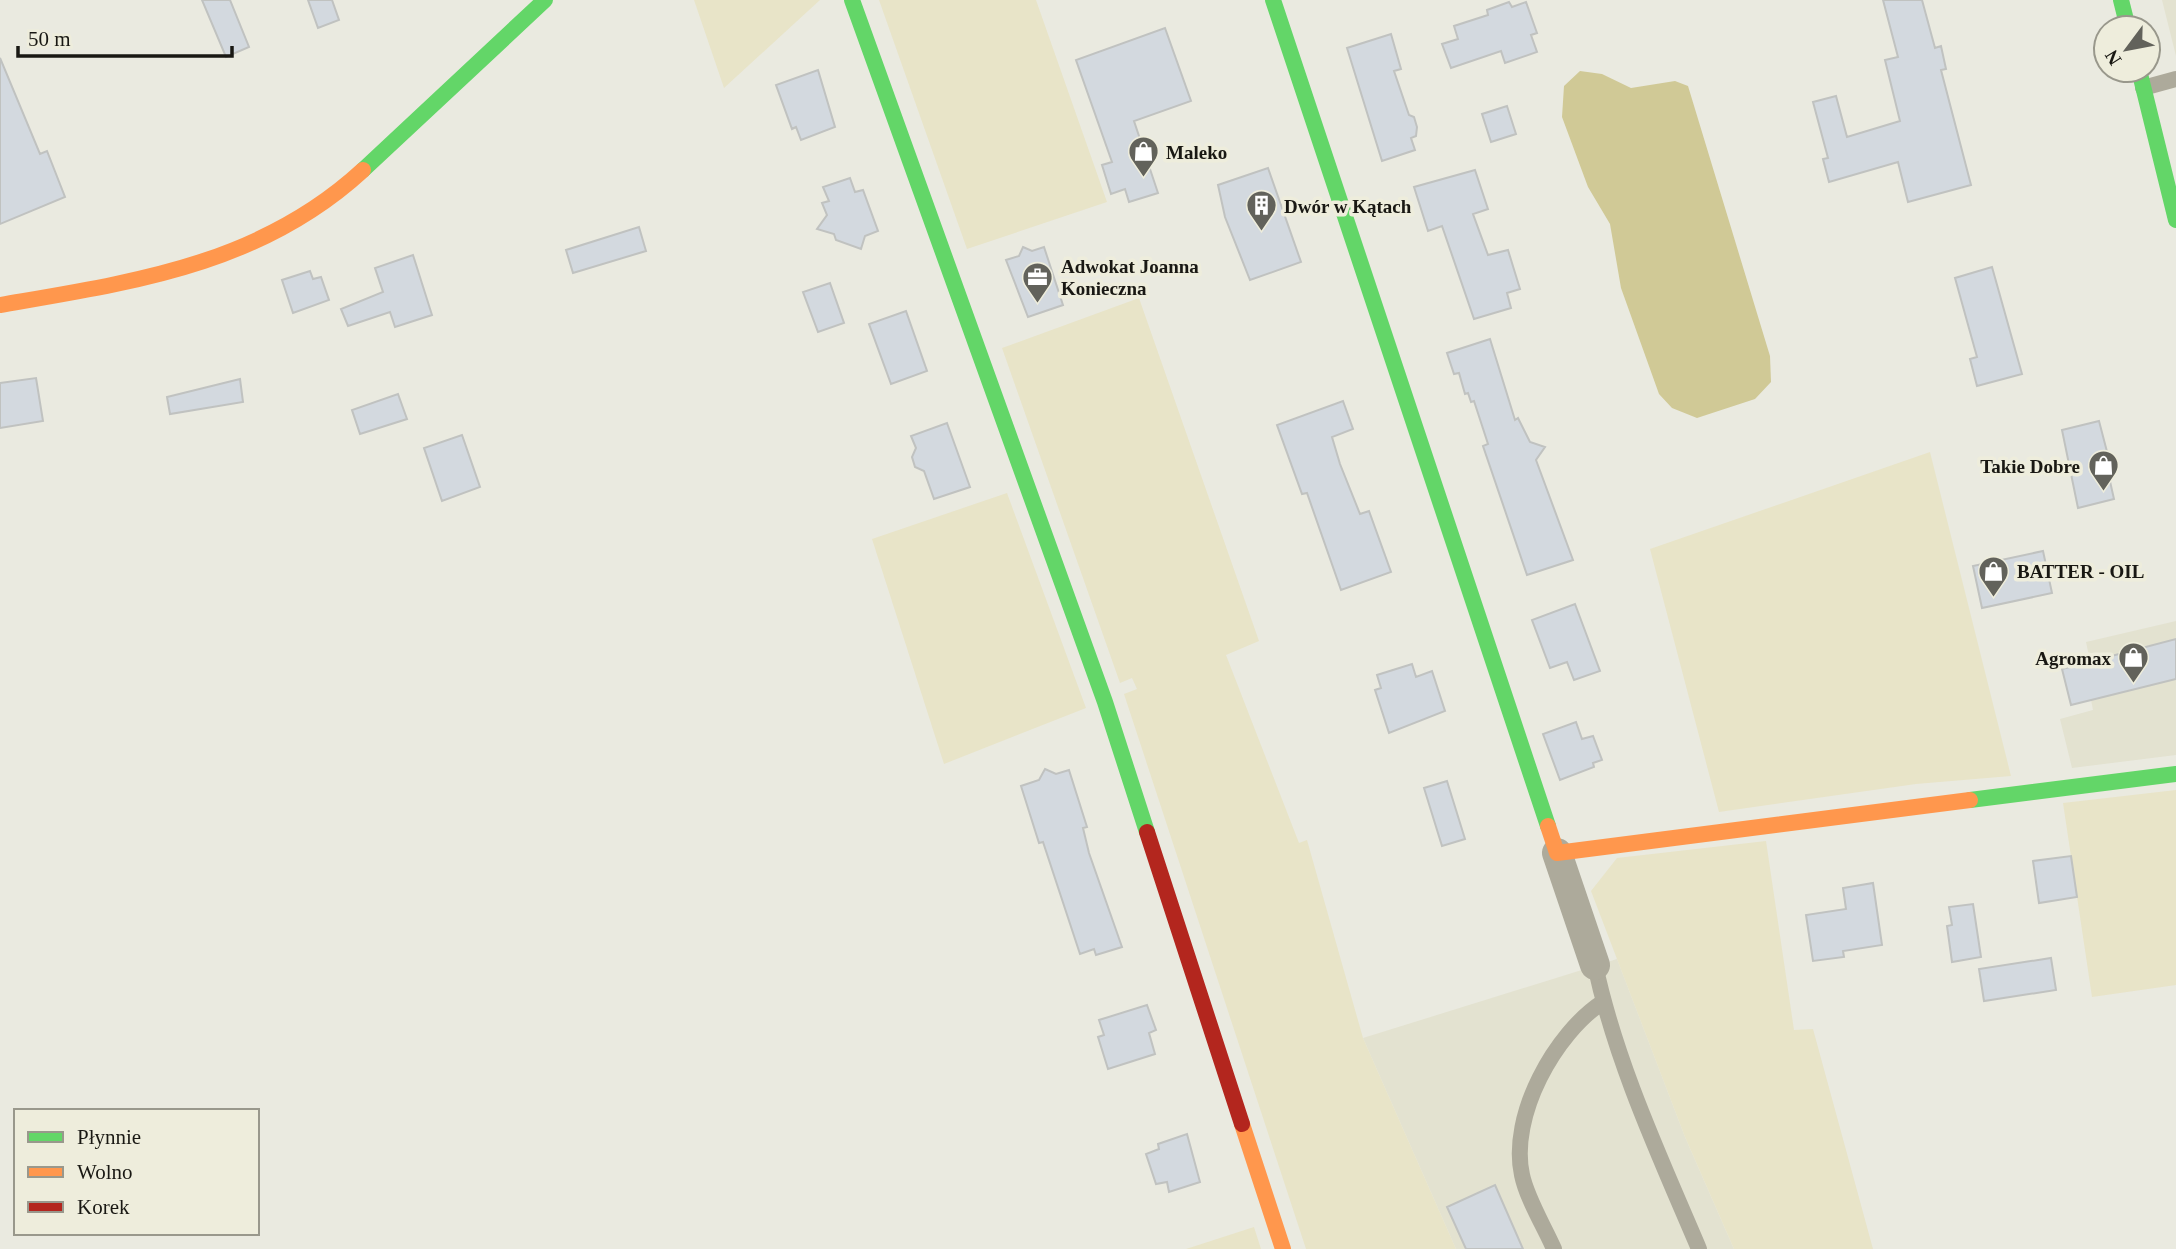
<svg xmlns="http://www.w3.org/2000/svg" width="2176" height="1249" font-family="Georgia,serif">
<rect width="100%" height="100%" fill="#eaeae0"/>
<!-- built -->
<path fill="#e3e2d0" d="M 2162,0 L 2176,0 L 2176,56 Z
M 2176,621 L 2176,755 L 2072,768 L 2060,719 L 2093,710 L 2091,700 L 2098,699 L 2086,642 Z
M 1617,959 L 1685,1137 L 1734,1249 L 1456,1249 L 1363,1038 Z"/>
<!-- green -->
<path fill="#e8e4c8" d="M 694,0 L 820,0 L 724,88 Z
M 879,0 L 1036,0 L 1107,202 L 967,249 Z
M 1139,298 L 1259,641 L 1226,655 L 1299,843 L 1307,840 L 1363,1038 L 1456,1249 L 1306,1249 L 1124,694 L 1137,689 L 1132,678 L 1120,683 L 1002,348 Z
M 1930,452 L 2011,776 L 1916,784 L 1719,812 L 1650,549 Z
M 1007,493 L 1086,708 L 944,764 L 872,539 Z
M 2176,790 L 2176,985 L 2092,997 L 2063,803 Z
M 1766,841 L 1794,1030 L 1813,1029 L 1873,1249 L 1734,1249 L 1685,1137 L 1591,891 L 1617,858 Z
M 1254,1227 L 1261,1249 L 1186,1249 Z"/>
<!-- water -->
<path fill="#d0c996" d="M 1580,71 L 1602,74 L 1631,88 L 1675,81 L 1688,86 L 1770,356 L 1771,382 L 1755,399 L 1697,418 L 1672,408 L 1659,394 L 1621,288 L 1610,224 L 1588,187 L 1562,117 L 1564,86 Z"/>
<!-- building -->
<path fill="#d3d9df" stroke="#c0c2c0" stroke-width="2" d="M 202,0 L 230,0 L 249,47 L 226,57 Z
M 308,0 L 332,0 L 339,20 L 318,28 Z
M 1883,0 L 1922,0 L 1935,48 L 1941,46 L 1946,69 L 1941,70 L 1971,185 L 1908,202 L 1898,162 L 1829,182 L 1823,159 L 1828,158 L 1813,102 L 1836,96 L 1847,137 L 1900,121 L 1885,60 L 1898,57 Z
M 1509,2 L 1512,7 L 1526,2 L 1537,33 L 1531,35 L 1537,52 L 1505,63 L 1501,51 L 1451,68 L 1442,44 L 1458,39 L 1454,26 L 1488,15 L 1487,10 Z
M 1165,28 L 1191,101 L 1134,121 L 1158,193 L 1129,202 L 1125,189 L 1111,194 L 1102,165 L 1112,162 L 1076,60 Z
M 1391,34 L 1401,69 L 1394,71 L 1409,115 L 1414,117 L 1417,127 L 1416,136 L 1411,138 L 1415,150 L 1382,161 L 1347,48 Z
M 0,58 L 40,154 L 47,151 L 65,197 L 0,224 Z
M 818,70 L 835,127 L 801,140 L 796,127 L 792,129 L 776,85 Z
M 1507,106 L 1516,134 L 1491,142 L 1482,114 Z
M 1268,168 L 1301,262 L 1250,280 L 1225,217 L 1218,185 Z
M 1475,170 L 1488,209 L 1473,214 L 1488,255 L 1508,250 L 1520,289 L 1507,293 L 1511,308 L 1474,319 L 1442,226 L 1428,231 L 1414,187 Z
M 850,178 L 855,192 L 863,190 L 878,231 L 865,236 L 861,249 L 836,240 L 834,234 L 817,229 L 827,215 L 822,203 L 829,201 L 823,187 Z
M 639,227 L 646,251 L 573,273 L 566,250 Z
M 1023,247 L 1032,251 L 1044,247 L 1063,305 L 1028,317 L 1006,260 L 1019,256 Z
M 413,255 L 432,315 L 395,327 L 390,312 L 348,326 L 341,309 L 383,292 L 375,268 Z
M 1992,267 L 2022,374 L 1977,386 L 1970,359 L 1977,357 L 1955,278 Z
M 310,271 L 313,279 L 321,277 L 329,300 L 293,313 L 282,280 Z
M 830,283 L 844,323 L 818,332 L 803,292 Z
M 906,311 L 927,371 L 891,384 L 869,324 Z
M 1490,339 L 1515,420 L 1518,418 L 1530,442 L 1545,447 L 1536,460 L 1573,560 L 1527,575 L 1483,446 L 1488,444 L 1474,401 L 1471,402 L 1468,393 L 1465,394 L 1459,373 L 1454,374 L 1447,353 Z
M 36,378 L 43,421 L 0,428 L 0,383 Z
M 240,379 L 243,402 L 170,414 L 167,397 Z
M 398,394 L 407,419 L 360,434 L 352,410 Z
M 1343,401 L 1353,429 L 1332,437 L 1340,464 L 1360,514 L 1369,511 L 1391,572 L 1341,590 L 1307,493 L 1302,494 L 1277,425 Z
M 2099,421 L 2111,467 L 2107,468 L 2114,499 L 2078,508 L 2062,430 Z
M 947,423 L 970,487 L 934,499 L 924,471 L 915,467 L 912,457 L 916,448 L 911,436 Z
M 462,435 L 480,487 L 442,501 L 424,448 Z
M 2043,551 L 2052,593 L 1982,608 L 1973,566 Z
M 1575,604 L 1600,671 L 1574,680 L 1567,662 L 1550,668 L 1532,620 Z
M 2176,639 L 2176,679 L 2071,705 L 2062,669 Z
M 1412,664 L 1416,677 L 1432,671 L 1445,711 L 1389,733 L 1375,690 L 1381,688 L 1377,675 Z
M 1576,722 L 1582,739 L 1593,736 L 1602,760 L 1593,763 L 1594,767 L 1560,780 L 1543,734 Z
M 1045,769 L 1056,774 L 1069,770 L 1087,827 L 1083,828 L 1089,853 L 1122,947 L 1096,955 L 1094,949 L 1080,954 L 1043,842 L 1039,843 L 1021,786 L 1039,780 Z
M 1447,781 L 1465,839 L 1442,846 L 1424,788 Z
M 2071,856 L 2077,897 L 2039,903 L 2033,861 Z
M 1873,883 L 1882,945 L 1843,951 L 1844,957 L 1813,961 L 1806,915 L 1846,909 L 1843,888 Z
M 1973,904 L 1981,957 L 1952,962 L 1947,926 L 1952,925 L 1949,907 Z
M 2051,958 L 2056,990 L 1984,1001 L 1979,969 Z
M 1147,1005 L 1156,1030 L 1149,1033 L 1155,1054 L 1108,1069 L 1098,1037 L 1104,1035 L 1099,1020 Z
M 1187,1134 L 1200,1182 L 1169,1192 L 1167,1182 L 1156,1184 L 1146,1154 L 1159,1149 L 1158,1144 Z
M 1495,1185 L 1523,1249 L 1466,1249 L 1447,1207 Z"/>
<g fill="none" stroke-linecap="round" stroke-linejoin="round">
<!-- lane -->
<path stroke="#adaa9b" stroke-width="16" d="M 2143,88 L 2176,79
M 1595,965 C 1616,1063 1660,1157 1699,1249
M 1554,1249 C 1544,1226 1527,1199 1522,1175 C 1509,1116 1555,1033 1603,1002"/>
<!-- street -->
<path stroke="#adaa9b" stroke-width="30" d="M 1557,853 L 1595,965"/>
<!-- fast -->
<path stroke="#63d668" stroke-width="16" d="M 852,0 L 1105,702 L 1147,832
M 1273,0 L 1548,826
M 2121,0 L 2128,28
M 2139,70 L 2176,220
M 363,170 L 545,0
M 1970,800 L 2176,774"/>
<!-- slow -->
<path stroke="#ff974d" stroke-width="16" d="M 0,305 C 133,282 260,265 363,170
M 1548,826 L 1557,853 L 1970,800
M 1242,1124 L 1283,1249"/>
<!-- jam -->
<path stroke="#b3261e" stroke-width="16" d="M 1147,832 L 1242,1124"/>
</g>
<!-- icons -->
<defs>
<symbol id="shop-pin" viewBox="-11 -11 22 30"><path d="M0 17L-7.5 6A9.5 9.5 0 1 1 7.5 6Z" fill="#62625b" stroke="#eeeddc"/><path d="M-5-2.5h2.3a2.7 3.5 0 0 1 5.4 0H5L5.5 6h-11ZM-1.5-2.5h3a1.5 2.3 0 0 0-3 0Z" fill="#fff"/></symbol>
<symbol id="building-pin" viewBox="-11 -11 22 30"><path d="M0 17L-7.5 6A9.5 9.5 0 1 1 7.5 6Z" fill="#62625b" stroke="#eeeddc"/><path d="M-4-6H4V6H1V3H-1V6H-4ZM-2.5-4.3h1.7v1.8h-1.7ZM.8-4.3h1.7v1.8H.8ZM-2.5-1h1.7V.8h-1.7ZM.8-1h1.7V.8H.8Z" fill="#fff"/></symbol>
<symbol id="office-pin" viewBox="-11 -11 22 30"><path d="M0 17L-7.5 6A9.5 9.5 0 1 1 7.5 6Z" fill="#62625b" stroke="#eeeddc"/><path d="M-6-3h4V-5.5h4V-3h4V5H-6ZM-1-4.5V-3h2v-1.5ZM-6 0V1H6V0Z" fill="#fff"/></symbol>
</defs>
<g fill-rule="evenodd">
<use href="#shop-pin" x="1126" y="134" width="35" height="47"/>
<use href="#building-pin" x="1244" y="188" width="35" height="47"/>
<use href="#office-pin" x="1020" y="260" width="35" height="47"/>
<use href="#shop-pin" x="2086" y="448" width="35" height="47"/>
<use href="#shop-pin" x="1976" y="554" width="35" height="47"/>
<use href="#shop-pin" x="2116" y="640" width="35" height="47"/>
</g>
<g text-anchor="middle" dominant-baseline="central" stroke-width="7" stroke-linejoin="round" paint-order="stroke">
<!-- poi labels -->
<g font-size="19" font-weight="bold" fill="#191813" stroke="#eeeddc" text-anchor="start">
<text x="1166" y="152">Maleko</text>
<text x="1284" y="206">Dwór w Kątach</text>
<text x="1061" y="266">Adwokat Joanna<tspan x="1061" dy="22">Konieczna</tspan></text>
<text x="2080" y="466" text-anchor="end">Takie Dobre</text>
<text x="2017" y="571">BATTER - OIL</text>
<text x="2111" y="658" text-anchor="end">Agromax</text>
</g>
</g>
<!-- legend -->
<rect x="14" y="1109" width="245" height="126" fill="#eeeddc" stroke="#99988c" stroke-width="2"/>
<rect x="28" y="1132" width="35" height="10" fill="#63d668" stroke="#99988c" stroke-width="2"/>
<text x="77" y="1144" font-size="21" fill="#191813">Płynnie</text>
<rect x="28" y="1167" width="35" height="10" fill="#ff974d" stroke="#99988c" stroke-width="2"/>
<text x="77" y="1179" font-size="21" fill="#191813">Wolno</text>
<rect x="28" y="1202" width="35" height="10" fill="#b3261e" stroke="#99988c" stroke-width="2"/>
<text x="77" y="1214" font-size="21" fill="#191813">Korek</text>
<!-- north arrow -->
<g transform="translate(2127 49) rotate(238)"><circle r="33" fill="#eeeddc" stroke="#99988c" stroke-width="2"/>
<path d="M0-5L12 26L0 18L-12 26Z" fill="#62625b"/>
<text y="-10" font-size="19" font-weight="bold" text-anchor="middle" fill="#191813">N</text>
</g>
<!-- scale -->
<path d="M18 46v10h214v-10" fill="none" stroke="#191813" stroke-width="3.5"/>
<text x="28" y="46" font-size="21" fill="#191813" stroke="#eeeddc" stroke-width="5" paint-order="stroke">50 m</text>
</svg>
